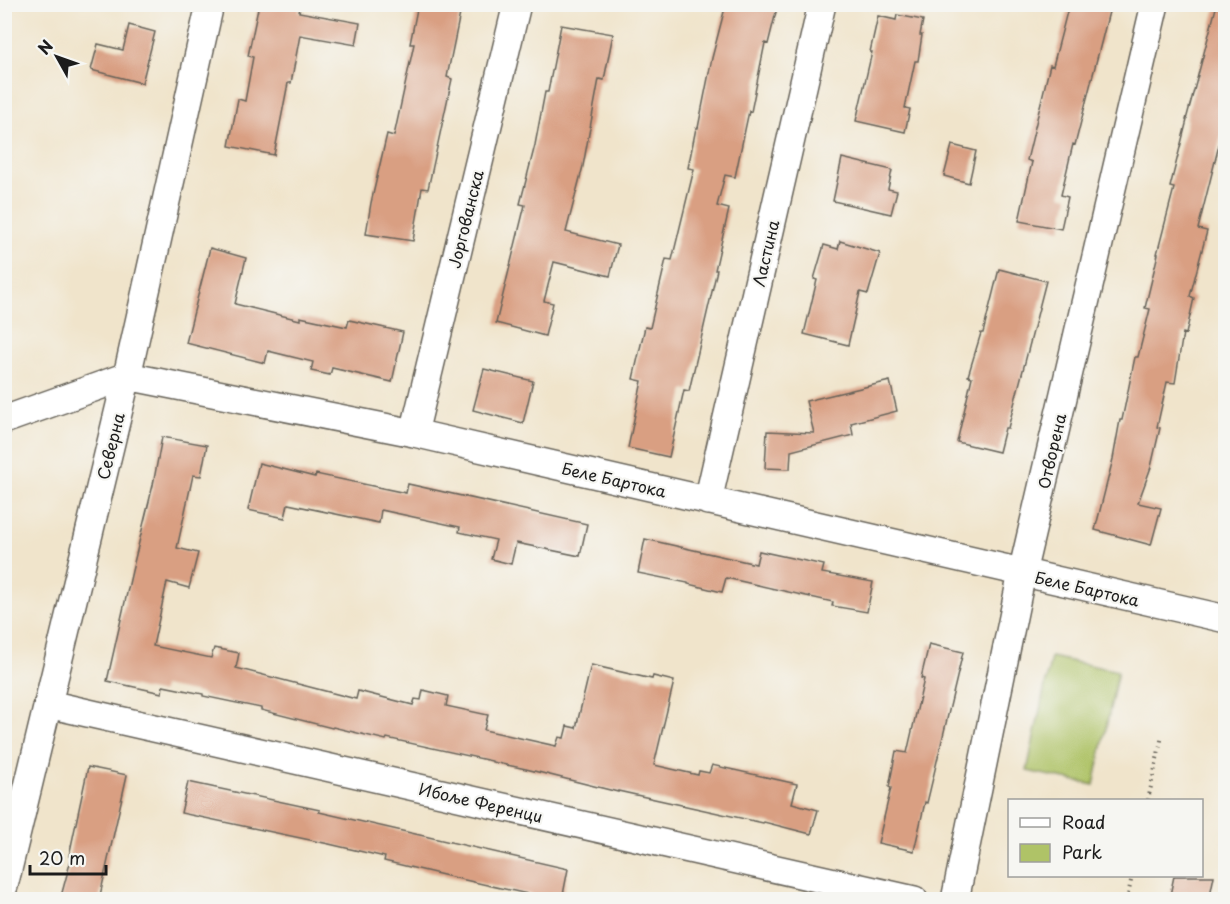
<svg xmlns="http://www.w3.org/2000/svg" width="1230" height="904" font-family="'Playpen Sans',sans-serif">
<rect width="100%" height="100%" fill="#f6f6f2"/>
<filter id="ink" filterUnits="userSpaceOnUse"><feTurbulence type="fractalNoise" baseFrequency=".0167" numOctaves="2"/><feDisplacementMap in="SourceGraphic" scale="12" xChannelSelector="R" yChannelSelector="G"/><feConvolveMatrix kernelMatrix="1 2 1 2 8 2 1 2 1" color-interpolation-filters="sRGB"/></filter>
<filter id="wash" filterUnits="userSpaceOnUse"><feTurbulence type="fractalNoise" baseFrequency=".008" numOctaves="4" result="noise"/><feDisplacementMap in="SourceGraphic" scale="24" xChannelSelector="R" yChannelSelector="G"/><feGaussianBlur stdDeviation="1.35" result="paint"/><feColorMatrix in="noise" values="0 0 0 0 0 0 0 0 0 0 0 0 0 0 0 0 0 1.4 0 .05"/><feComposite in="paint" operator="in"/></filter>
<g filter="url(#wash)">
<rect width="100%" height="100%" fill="#f0e4cb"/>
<!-- green -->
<path fill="#afc367" stroke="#667042" stroke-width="1.5" d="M 1051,657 L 1118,671 L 1094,785 L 1027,771 Z"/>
<g id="blocks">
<!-- building -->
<path fill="#d99f82" d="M 259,4 L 301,4 L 299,12 L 360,23 L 356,45 L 300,35 L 291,83 L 288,83 L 274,155 L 229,146 L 238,99 L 245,101 L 253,57 L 248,56 Z
M 418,4 L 462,4 L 447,77 L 452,79 L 428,189 L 422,188 L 413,241 L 366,234 L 371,203 L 387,134 L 394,136 L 414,44 L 410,44 Z
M 726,4 L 778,4 L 768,44 L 765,43 L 751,112 L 749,111 L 735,177 L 725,175 L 717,206 L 729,209 L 715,270 L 717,270 L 689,391 L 684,390 L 669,457 L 628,448 L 642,381 L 633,379 L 645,327 L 650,328 L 666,259 L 672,260 L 694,169 L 688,168 L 696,128 L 698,128 L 712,58 Z
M 1069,4 L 1111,4 L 1075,145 L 1073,144 L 1061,195 L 1068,197 L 1061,229 L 1019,221 L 1032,162 L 1027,160 L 1050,65 L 1053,66 Z
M 1217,4 L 1226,4 L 1226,117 L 1198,229 L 1207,231 L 1190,296 L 1194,298 L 1186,334 L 1183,333 L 1175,383 L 1167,382 L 1157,427 L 1160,428 L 1151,467 L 1138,503 L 1161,508 L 1151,545 L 1095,530 L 1113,459 L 1120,420 L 1122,420 L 1135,357 L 1138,357 L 1150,309 L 1145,308 L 1158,254 L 1157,254 L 1174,188 L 1170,187 L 1187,120 L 1186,120 Z
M 897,15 L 923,20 L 920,35 L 922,35 L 918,61 L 915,61 L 905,108 L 910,109 L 905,132 L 856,121 L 872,52 L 870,52 L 878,16 L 896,20 Z
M 129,25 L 155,32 L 142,83 L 91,70 L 98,44 L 123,50 Z
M 561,25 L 613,34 L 604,80 L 599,79 L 583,166 L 566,232 L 618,245 L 610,276 L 554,262 L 544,301 L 553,303 L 545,336 L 496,323 L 525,205 L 520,204 L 535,145 L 545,92 L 548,92 Z
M 952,145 L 976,151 L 969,183 L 944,176 Z
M 842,158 L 892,170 L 888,189 L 897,191 L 891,214 L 833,201 Z
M 840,241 L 880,253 L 868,294 L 860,292 L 848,345 L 804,334 L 817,280 L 814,279 L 824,245 L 838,249 Z
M 210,248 L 246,258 L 235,304 L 300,320 L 300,317 L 347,327 L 349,320 L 403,332 L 392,382 L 332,368 L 330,375 L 311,371 L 313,362 L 268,351 L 265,363 L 186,343 Z
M 999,269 L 1046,281 L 1008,428 L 1005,428 L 999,452 L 957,442 L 972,377 L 968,376 L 981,333 L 983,333 Z
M 484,369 L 533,381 L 523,423 L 473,410 Z
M 890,381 L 897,411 L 851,423 L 853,435 L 791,451 L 790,469 L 765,468 L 767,431 L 814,433 L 806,401 Z
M 162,437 L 207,445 L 201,476 L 193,475 L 177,548 L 198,553 L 189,588 L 167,582 L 153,646 L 211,658 L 214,648 L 239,653 L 236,668 L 356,699 L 358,691 L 413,705 L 415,699 L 421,700 L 423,690 L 448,696 L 446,706 L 488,715 L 484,730 L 556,746 L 559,737 L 564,738 L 567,726 L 576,728 L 591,665 L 652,679 L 653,676 L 674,681 L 654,765 L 698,775 L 699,771 L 709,773 L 712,765 L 797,784 L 792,803 L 818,810 L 811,834 L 764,822 L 763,823 L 618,791 L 618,792 L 526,769 L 492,762 L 492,761 L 387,738 L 386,740 L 333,727 L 332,728 L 261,710 L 261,708 L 203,696 L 203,694 L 163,686 L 162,693 L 107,681 L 132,571 L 153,485 Z
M 259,463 L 315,477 L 316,474 L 406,493 L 408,484 L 587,524 L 580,556 L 516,543 L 511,564 L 491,559 L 496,540 L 459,532 L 460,527 L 381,510 L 379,523 L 288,504 L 285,518 L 248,510 Z
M 645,539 L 756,564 L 759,551 L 824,565 L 822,573 L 873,582 L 867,612 L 832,606 L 833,602 L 726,578 L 722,592 L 688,584 L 688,583 L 638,573 Z
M 929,644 L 963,652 L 927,803 L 925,802 L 914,851 L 878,843 L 891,788 L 889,787 L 896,751 L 907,753 L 924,679 L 921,678 Z
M 88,767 L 127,775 L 99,900 L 60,900 L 72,856 L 69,856 Z
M 188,782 L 320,810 L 319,812 L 568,869 L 562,900 L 554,900 L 456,878 L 384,861 L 385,857 L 329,844 L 181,813 Z
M 1174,876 L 1214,876 L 1209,900 L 1169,900 Z"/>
</g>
</g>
<g filter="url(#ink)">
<use href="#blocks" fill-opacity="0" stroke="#666259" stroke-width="1.5"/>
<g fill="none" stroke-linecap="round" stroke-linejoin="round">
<defs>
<path id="minor" d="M 4,420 L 127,376 L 414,433 L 1226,619
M 414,433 L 517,4
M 708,501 L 822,4
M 48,704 L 914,900
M 4,886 L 127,376 L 210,4
M 955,900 L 1022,573 L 1155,4"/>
</defs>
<!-- minor casing -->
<use href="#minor" stroke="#666259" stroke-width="30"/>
<!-- path -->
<path stroke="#666259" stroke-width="4" stroke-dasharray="1.5 4.5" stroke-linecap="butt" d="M 1148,800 L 1162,736
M 1127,900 L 1132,876"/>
<!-- minor -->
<use href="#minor" stroke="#fff" stroke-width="27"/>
</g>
</g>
<g text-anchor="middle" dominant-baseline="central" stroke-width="4.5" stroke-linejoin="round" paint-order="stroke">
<!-- street labels -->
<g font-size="16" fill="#1c1c1c" stroke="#f6f6f2">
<text transform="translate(465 219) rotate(-76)">Јоргованска</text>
<text transform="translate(765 253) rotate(-77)">Ластина</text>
<text transform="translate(110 446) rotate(-76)">Северна</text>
<text transform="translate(1051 451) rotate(-77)">Отворена</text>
<text transform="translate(614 479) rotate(13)">Беле Бартока</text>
<text transform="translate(1087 588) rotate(13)">Беле Бартока</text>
<text transform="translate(481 802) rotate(13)">Ибоље Ференци</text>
</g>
</g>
<!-- margin -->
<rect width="1230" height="904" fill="none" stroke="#f6f6f2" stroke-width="24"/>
<!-- legend -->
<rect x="1008" y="799" width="195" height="78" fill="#f6f6f2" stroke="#9f9f9c" stroke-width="1.5"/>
<rect x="1020" y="818" width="30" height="9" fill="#ffffff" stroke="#9f9f9c" stroke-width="1.5"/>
<text x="1062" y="829" font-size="18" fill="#1c1c1c">Road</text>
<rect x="1020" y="844" width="30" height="18" fill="#afc367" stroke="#9f9f9c" stroke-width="1.5"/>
<text x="1062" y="859" font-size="18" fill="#1c1c1c">Park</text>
<!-- north arrow -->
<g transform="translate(57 57) rotate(310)" stroke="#f6f6f2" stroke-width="4.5" paint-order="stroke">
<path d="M0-4.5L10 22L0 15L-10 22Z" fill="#1c1c1c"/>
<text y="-9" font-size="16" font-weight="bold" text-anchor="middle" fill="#1c1c1c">N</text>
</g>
<!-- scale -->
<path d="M30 865v9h76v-9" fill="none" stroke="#1c1c1c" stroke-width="3"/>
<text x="39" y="865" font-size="18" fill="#1c1c1c" stroke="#f6f6f2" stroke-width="4.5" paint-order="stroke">20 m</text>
</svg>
